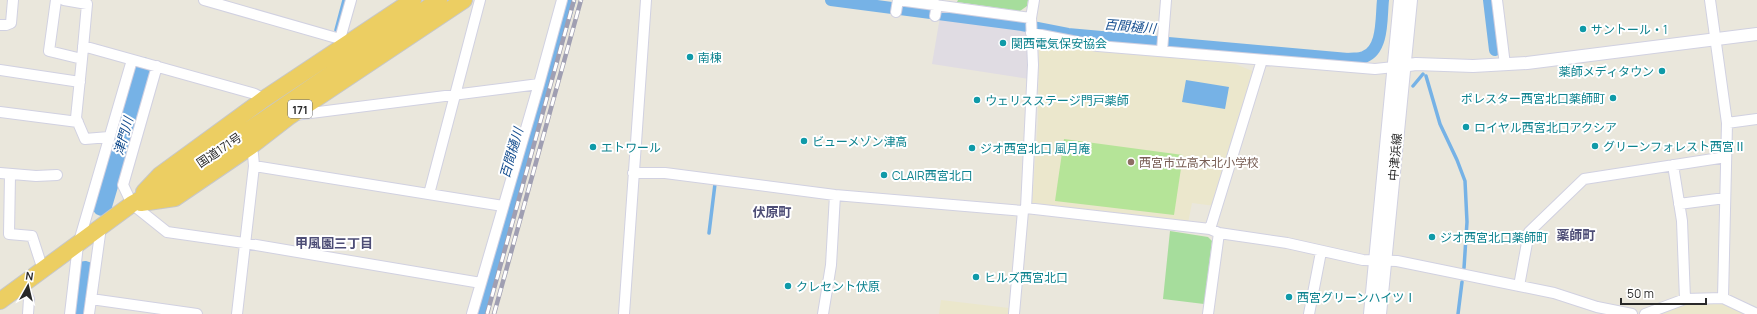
<svg xmlns="http://www.w3.org/2000/svg" width="1757" height="314" font-family="Manrope,'Noto Sans JP',sans-serif">
<rect width="100%" height="100%" fill="#eae7dc"/>
<!-- industrial -->
<path fill="#e0dce3" d="M 940,17 L 1025,31 L 1028,34 L 1029,79 L 932,64 Z"/>
<!-- education -->
<path fill="#ebe7cc" d="M 1042,40 L 1096,50 L 1235,64 L 1255,72 L 1215,206 L 1192,203 L 1188,223 L 1034,206 L 1032,203 L 1038,121 L 1039,45 Z
M 941,300 L 1009,308 L 1008,314 L 939,314 Z
M 1721,303 L 1745,314 L 1661,314 L 1686,304 Z"/>
<!-- green -->
<path fill="#a6dd9c" d="M 958,0 L 1028,0 L 1027,6 L 1020,11 L 957,2 Z
M 1170,231 L 1208,237 L 1212,241 L 1204,304 L 1163,299 Z"/>
<!-- pitch -->
<path fill="#b5e498" d="M 1064,139 L 1183,155 L 1174,215 L 1055,201 Z"/>
<!-- water -->
<path fill="#76b2e6" d="M 1186,80 L 1229,87 L 1225,109 L 1182,102 Z"/>
<g fill="none" stroke-linecap="round" stroke-linejoin="round">
<!-- stream -->
<path stroke="#76b2e6" stroke-width="3.5" d="M 336,30 L 344,0
M 1426,76 L 1440,124 L 1457,160 L 1465,181 L 1467,222 L 1464,268
M 1413,86 L 1423,74
M 709,233 L 715,184
M 1458,314 L 1462,282"/>
<!-- canal -->
<path stroke="#76b2e6" stroke-width="12" d="M 831,0 L 1022,25 L 1068,34 L 1348,59 C 1353,58 1359,59 1364,57 C 1384,50 1381,17 1383,0
M 1489,0 L 1495,50
M 479,314 L 570,0"/>
<!-- river -->
<path stroke="#76b2e6" stroke-width="20" d="M 102,206 L 143,67
M 80,314 L 85,271"/>
<defs>
<path id="minor" d="M 56,0 L 49,51 L 82,59 L 87,4 L 64,0
M 204,0 L 340,39 L 345,46
M 898,0 L 1031,18
M 1497,0 L 1505,65
M 1710,0 L 1727,123 L 1723,298
M 896,12 L 898,0
M 935,16 L 937,5
M 0,25 L 6,25 L 11,23 L 13,0
M 1031,33 L 1098,46 L 1375,69 L 1394,67
M 340,39 L 351,0
M 83,46 L 255,94 L 264,99
M 1162,51 L 1166,0
M 82,59 L 76,118 L 85,139 L 109,137
M 157,66 L 123,185 L 132,204 L 167,232 L 244,243 L 481,283
M 0,70 L 80,82
M 0,112 L 78,122
M 295,115 L 539,84
M 1727,123 L 1757,119
M 1673,165 L 1682,221 L 1685,299
M 254,166 L 503,206
M 0,173 L 36,176 L 57,175
M 633,173 L 665,173 L 835,195 L 1023,211
M 10,175 L 9,234 L 32,236 L 43,270
M 429,194 L 480,0
M 1679,204 L 1725,198
M 1026,208 L 1210,229 L 1219,233 L 1287,243 L 1363,260 L 1397,261 L 1554,293 L 1597,307 L 1632,314
M 1210,229 L 1262,60
M 22,286 L 29,299 L 28,314
M 1519,286 L 1529,232 L 1584,179 L 1726,157
M 91,299 L 197,314
M 70,314 L 78,245 L 132,60
M 89,314 L 101,227
M 237,314 L 254,166 L 253,154 L 250,147
M 472,314 L 539,84 L 562,0
M 624,314 L 646,0
M 823,314 L 831,265 L 835,195
M 1014,314 L 1023,211 L 1026,208 L 1033,65 L 1031,18 L 1034,0
M 1208,314 L 1219,233
M 1309,314 L 1321,252
M 1645,314 L 1685,299 L 1723,298 L 1757,314"/>
<path id="tertiary" d="M 1394,67 L 1416,64 L 1473,66 L 1527,63 L 1757,34
M 1370,314 L 1400,0
M 1380,314 L 1411,0"/>
<path id="trunk" d="M 144,192 L 160,175 L 264,99 L 413,0
M 141,203 L 175,198 L 250,147 L 290,116 L 464,0
M 0,301 L 132,204 L 180,177 L 439,0"/>
</defs>
<!-- minor casing -->
<use href="#minor" stroke="#d1d1e1" stroke-width="12"/>
<!-- tertiary casing -->
<use href="#tertiary" stroke="#d1d1e1" stroke-width="14"/>
<!-- trunk casing -->
<use href="#trunk" stroke="#c7c7c7" stroke-width="18"/>
<!-- minor -->
<use href="#minor" stroke="#fff" stroke-width="10"/>
<!-- tertiary -->
<use href="#tertiary" stroke="#fff" stroke-width="12"/>
<!-- trunk -->
<use href="#trunk" stroke="#ecce62" stroke-width="16"/>
<defs>
<path id="rail" d="M 487,314 L 574,0
M 494,314 L 581,0"/>
</defs>
<!-- rail casing -->
<use href="#rail" stroke="#a09fb2" stroke-width="4.5"/>
<!-- rail -->
<use href="#rail" stroke="#fff" stroke-width="3" stroke-dasharray="9" stroke-linecap="butt"/>
</g>
<!-- markers -->
<g fill="#0f9aa8" stroke="#fff" stroke-width="1.5">
<circle cx="1583" cy="29" r="4"/>
<circle cx="1003" cy="43" r="4"/>
<circle cx="690" cy="57" r="4"/>
<circle cx="1662" cy="71" r="4"/>
<circle cx="1613" cy="98" r="4"/>
<circle cx="977" cy="100" r="4"/>
<circle cx="1466" cy="127" r="4"/>
<circle cx="804" cy="141" r="4"/>
<circle cx="1595" cy="146" r="4"/>
<circle cx="593" cy="147" r="4"/>
<circle cx="972" cy="148" r="4"/>
<circle cx="884" cy="175" r="4"/>
<circle cx="1432" cy="237" r="4"/>
<circle cx="976" cy="277" r="4"/>
<circle cx="788" cy="286" r="4"/>
<circle cx="1289" cy="297" r="4"/>
</g>
<circle fill="#8d6e63" stroke="#fff" stroke-width="1.5" cx="1131" cy="162" r="4"/>
<g text-anchor="middle" dominant-baseline="central" stroke-width="4" stroke-linejoin="round" paint-order="stroke">
<!-- shield labels -->
<rect fill="#fff" stroke="#696969" stroke-width="1" x="288" y="100" width="24" height="18" rx="3"/>
<g font-size="11" font-weight="bold" fill="#292929">
<text x="300" y="109">171</text>
</g>
<!-- culture labels -->
<g font-size="12" fill="#0d838f" stroke="#fff" text-anchor="start">
<text x="1591" y="29">サントール・1</text>
<text x="1011" y="43">関西電気保安協会</text>
<text x="698" y="57">南棟</text>
<text x="1654" y="71" text-anchor="end">薬師メディタウン</text>
<text x="1605" y="98" text-anchor="end">ポレスター西宮北口薬師町</text>
<text x="985" y="100">ウェリスステージ門戸薬師</text>
<text x="1474" y="127">ロイヤル西宮北口アクシア</text>
<text x="812" y="141">ビューメゾン津高</text>
<text x="1603" y="146">グリーンフォレスト西宮Ⅱ</text>
<text x="601" y="147">エトワール</text>
<text x="980" y="148">ジオ西宮北口 風月庵</text>
<text x="892" y="175">CLAIR西宮北口</text>
<text x="1440" y="237">ジオ西宮北口薬師町</text>
<text x="984" y="277">ヒルズ西宮北口</text>
<text x="796" y="286">クレセント伏原</text>
<text x="1297" y="297">西宮グリーンハイツⅠ</text>
</g>
<!-- street labels -->
<g font-size="12" fill="#292929" stroke="#fff">
<text transform="translate(219 150) rotate(-34)">国道171号</text>
<text transform="translate(1395 157) rotate(-85)">中津浜線</text>
</g>
<!-- education labels -->
<g font-size="12" fill="#785e54" stroke="#fff" text-anchor="start">
<text x="1139" y="162">西宮市立高木北小学校</text>
</g>
<!-- water labels -->
<g font-size="13" font-style="italic" fill="#164f90" stroke="#fff">
<text transform="translate(1130 26) rotate(5)">百間樋川</text>
<text transform="translate(123 136) rotate(-74)">津門川</text>
<text transform="translate(511 153) rotate(-74)">百間樋川</text>
</g>
<!-- neighbourhood labels -->
<g font-size="13" font-weight="bold" fill="#4d4d76" stroke="#fff">
<text x="772" y="212">伏原町</text>
<text x="1576" y="235">薬師町</text>
<text x="334" y="243">甲風園三丁目</text>
</g>
</g>
<!-- north arrow -->
<g transform="translate(28 286) rotate(8)" stroke="#ffffff" stroke-width="3" paint-order="stroke">
<path d="M0-3L7 15L0 10L-7 15Z" fill="#292929"/>
<text y="-6" font-size="11" font-weight="bold" text-anchor="middle" fill="#292929">N</text>
</g>
<!-- scale -->
<path d="M1621 298v6h85v-6" fill="none" stroke="#292929" stroke-width="2"/>
<text x="1627" y="298" font-size="12" fill="#292929" stroke="#ffffff" stroke-width="3" paint-order="stroke">50 m</text>
</svg>
